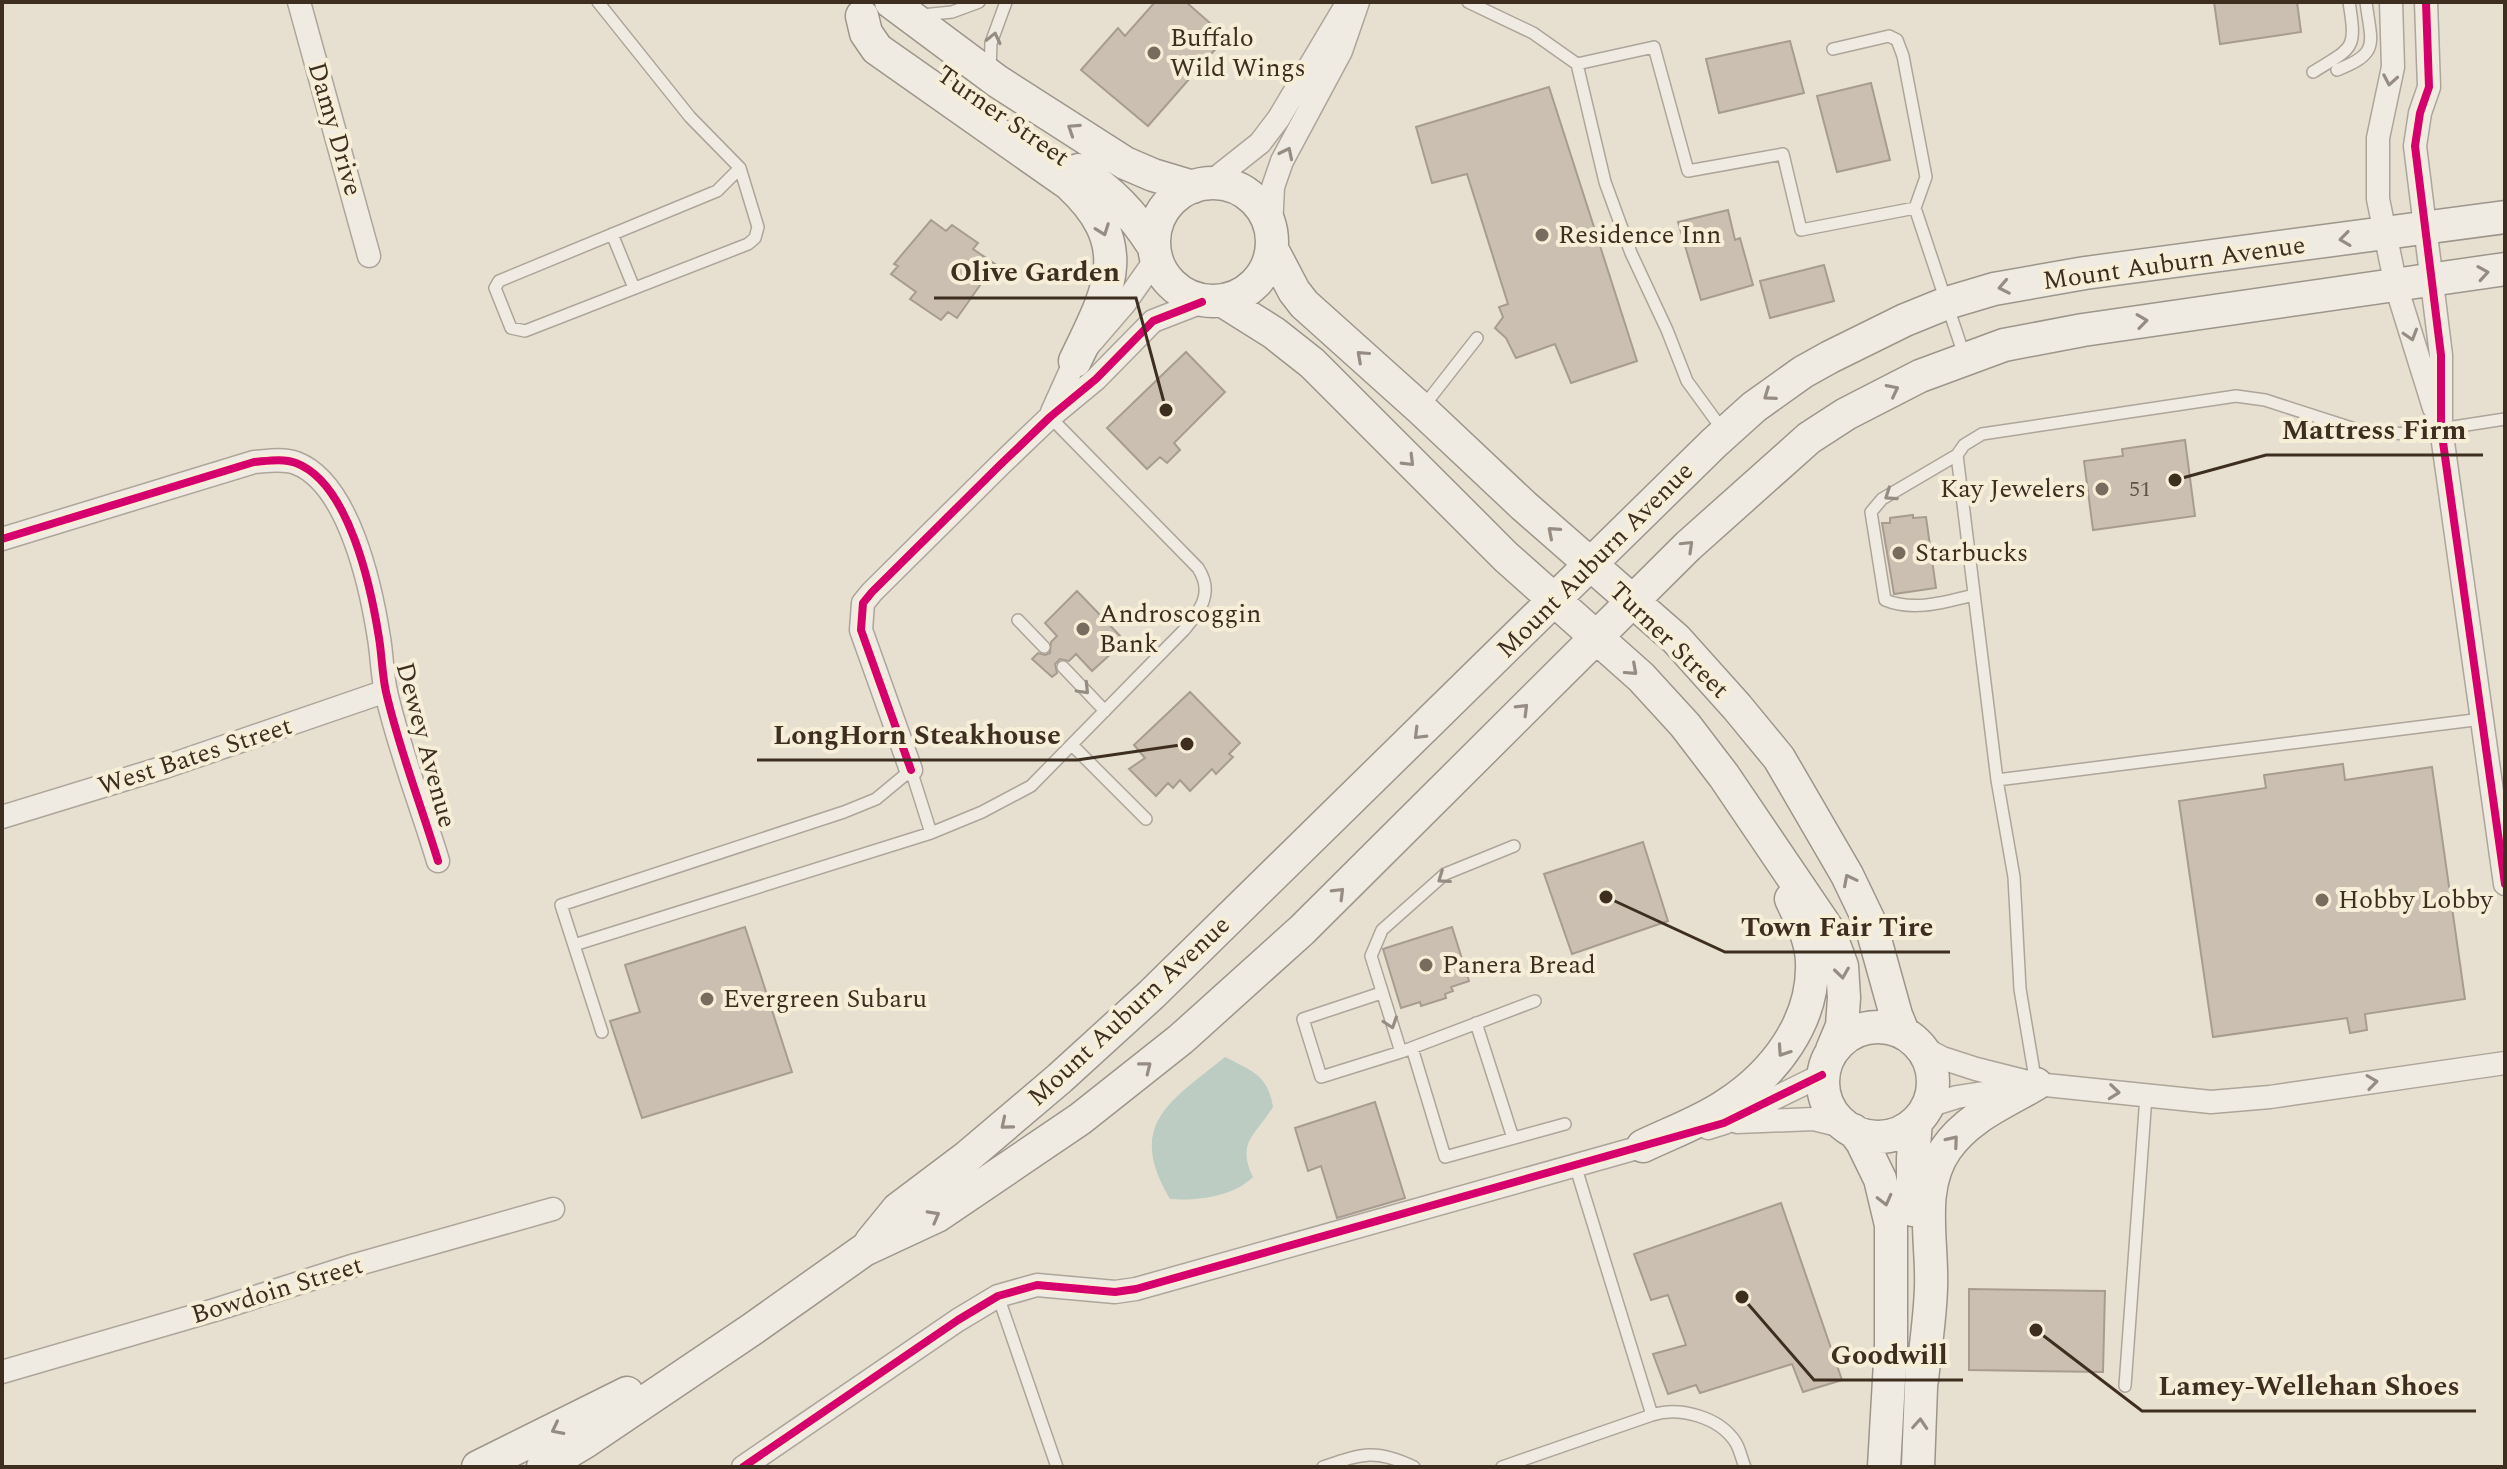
<svg xmlns="http://www.w3.org/2000/svg" width="2507" height="1469" font-family="Spectral,serif">
<rect width="100%" height="100%" fill="#e7e0d1"/>
<!-- water -->
<path fill="#bcccc2" d="M 1225,1057 C 1252,1071 1268,1075 1273,1107 C 1256,1135 1236,1142 1253,1177 C 1233,1197 1197,1201 1170,1199 C 1125,1124 1171,1101 1225,1057 Z"/>
<!-- building -->
<path fill="#cbbfb2" stroke="#a89c90" stroke-width="2" d="M 1155,2 L 1186,2 L 1226,37 L 1148,126 L 1081,70 L 1118,28 L 1125,36 Z
M 2214,2 L 2297,2 L 2301,32 L 2220,44 Z
M 1790,41 L 1804,93 L 1719,113 L 1706,59 Z
M 1871,83 L 1890,160 L 1837,172 L 1817,96 Z
M 1549,87 L 1637,361 L 1571,383 L 1555,344 L 1516,358 L 1506,338 L 1495,328 L 1503,317 L 1499,307 L 1508,304 L 1467,174 L 1432,183 L 1416,127 Z
M 1728,210 L 1735,240 L 1740,238 L 1753,285 L 1701,300 L 1678,222 Z
M 931,220 L 946,231 L 952,225 L 978,243 L 973,249 L 995,264 L 957,318 L 948,312 L 941,320 L 910,299 L 916,292 L 891,274 L 898,266 L 894,264 Z
M 1824,265 L 1834,301 L 1770,318 L 1760,281 Z
M 1186,352 L 1225,392 L 1174,443 L 1180,450 L 1167,463 L 1160,457 L 1147,469 L 1107,428 Z
M 2185,440 L 2195,516 L 2093,530 L 2084,461 L 2123,456 L 2122,449 Z
M 1913,515 L 1913,518 L 1926,517 L 1936,588 L 1894,594 L 1882,523 L 1890,523 L 1890,518 Z
M 1077,591 L 1125,641 L 1092,671 L 1076,654 L 1069,661 L 1060,659 L 1055,664 L 1057,673 L 1052,677 L 1032,659 L 1038,653 L 1045,655 L 1050,653 L 1051,642 L 1057,636 L 1045,623 Z
M 1190,692 L 1240,743 L 1229,754 L 1233,757 L 1216,774 L 1212,769 L 1190,791 L 1180,780 L 1173,788 L 1168,783 L 1156,796 L 1129,769 L 1145,758 L 1134,745 Z
M 2343,764 L 2345,780 L 2432,767 L 2465,999 L 2365,1014 L 2367,1030 L 2350,1033 L 2347,1018 L 2213,1037 L 2179,801 L 2266,788 L 2264,775 Z
M 1643,842 L 1668,921 L 1572,954 L 1544,874 Z
M 745,927 L 792,1072 L 642,1118 L 610,1021 L 640,1012 L 625,965 Z
M 1452,927 L 1469,981 L 1451,987 L 1453,991 L 1445,994 L 1446,998 L 1421,1006 L 1420,1002 L 1401,1008 L 1383,949 Z
M 1375,1102 L 1405,1198 L 1337,1218 L 1321,1166 L 1308,1171 L 1295,1128 Z
M 1781,1203 L 1842,1380 L 1803,1392 L 1792,1364 L 1700,1393 L 1696,1385 L 1668,1394 L 1653,1354 L 1686,1345 L 1668,1295 L 1651,1300 L 1634,1254 Z
M 1969,1289 L 2105,1291 L 2103,1372 L 1969,1370 Z"/>
<g fill="none" stroke-linecap="round" stroke-linejoin="round">
<defs>
<path id="lane" d="M 598,2 L 690,117 L 740,168 L 758,227 L 755,238 L 748,244 L 525,331 L 511,328 L 495,288 L 499,281 L 717,191 L 740,168
M 1468,2 L 1533,33 L 1577,64 L 1654,47 L 1688,171 L 1783,154 L 1801,230 L 1915,208 L 1964,355
M 922,15 L 952,12 L 979,2
M 1833,49 L 1889,36 L 1897,40 L 1903,56 L 1926,177 L 1915,208
M 1577,64 L 1605,182 L 1631,253 L 1667,330 L 1687,381 L 1722,429
M 2337,70 C 2381,53 2371,43 2366,2
M 990,71 L 991,43 L 1006,2
M 2313,72 C 2353,47 2357,51 2349,2
M 612,234 L 634,288
M 1423,407 L 1477,338
M 1957,455 L 1882,499 L 1871,512 L 1885,600 C 1914,612 1945,602 1974,595
M 1018,620 L 1044,647
M 1063,667 L 1105,711
M 1072,745 L 1146,819
M 1997,780 L 2482,719
M 574,945 L 931,833 L 982,812 L 1031,786 L 1184,630 C 1201,609 1214,593 1198,568 L 1050,417
M 1381,993 L 1303,1019 L 1321,1077 L 1401,1052 L 1535,1001
M 1476,1023 L 1513,1138
M 602,1032 L 561,905 L 844,812 L 876,799 L 911,770 L 931,833
M 1412,1048 L 1445,1157 L 1565,1124
M 1401,1052 L 1371,956 L 1382,930 L 1445,874 L 1514,846
M 2036,1084 L 2020,989 L 2014,877 L 1997,780 L 1957,455 L 1964,445 L 1982,434 L 2236,396 L 2265,400 L 2361,431 L 2408,434 L 2505,419
M 1575,1165 L 1652,1415 C 1679,1406 1720,1417 1736,1443 C 1740,1450 1742,1460 1745,1467
M 998,1296 L 1057,1467
M 2125,1386 L 2146,1096
M 1323,1467 C 1361,1454 1375,1448 1414,1467
M 1502,1467 L 1652,1415"/>
<path id="street" d="M 299,2 L 369,256
M 2391,2 L 2393,67 L 2378,138 L 2378,199 L 2396,286 L 2434,408
M 2426,2 L 2429,87 L 2420,113 L 2415,146 L 2441,355 L 2441,428 L 2505,884
M 1212,181 L 1260,143 L 1279,118 L 1348,2
M 1271,228 L 1273,187 L 1282,161 L 1341,51 L 1358,2
M 1052,412 L 1075,361 L 1125,303 L 1156,259
M 2,539 L 254,462 C 267,461 283,458 296,463 C 349,483 371,587 379,638 C 382,656 382,674 386,692 C 399,749 421,805 438,861
M 911,770 L 861,630 L 863,603 L 872,592 L 1001,464 L 1050,417 L 1096,379 L 1153,321 L 1202,302
M 2,817 L 165,767 L 386,691
M 1920,1046 L 1942,1058 L 1976,1069 L 2036,1084 L 2211,1102 L 2270,1097 L 2505,1063
M 1928,1106 L 1957,1097 L 2016,1088
M 1737,1122 L 1814,1119 L 1846,1127
M 1708,1128 L 1724,1123 L 1822,1075
M 2,1372 L 218,1309 L 355,1265 L 553,1209
M 743,1467 L 958,1320 L 998,1296 L 1037,1285 L 1115,1292 L 1136,1289 L 1655,1143"/>
<path id="secondary" d="M 891,2 L 997,81 L 1125,163 L 1153,175 L 1193,187
M 862,16 L 866,33 L 877,49 L 1069,184 C 1136,246 1109,290 1075,361
M 1079,170 C 1108,189 1134,215 1152,244
M1154 242a59 59 0 1 1 118 0a59 59 0 1 1-118 0Z
M 1272,249 L 1294,291 L 1304,304 L 1421,409 L 1524,506 L 1676,639 L 1737,707 L 1779,758 L 1847,875 L 1871,925 L 1896,1015 L 1903,1032
M 1223,301 L 1274,333 L 1312,363 L 1506,557 L 1641,677 L 1685,725 L 1724,776 L 1829,931 L 1842,966 L 1844,998 L 1842,1026 L 1832,1050
M1823 1082a55 55 0 1 1 110 0a55 55 0 1 1-110 0Z
M 1853,1130 L 1862,1142 L 1880,1179 L 1891,1225 L 1891,1345 L 1884,1467
M 1643,1146 C 1670,1133 1701,1122 1726,1105 C 1774,1074 1814,1022 1812,963 C 1812,941 1800,918 1791,899
M 1913,1210 L 1913,1158 L 1916,1122
M 871,1242 L 898,1209 L 967,1157 L 1060,1078 L 1151,995 L 1714,443 L 1754,407 L 1803,372 L 1830,357 L 1905,320 L 1947,303 L 1994,289 L 2085,273 L 2505,217
M 1922,1380 C 1925,1350 1930,1319 1931,1288 C 1933,1242 1918,1189 1946,1149 C 1968,1117 2004,1103 2036,1084
M 478,1467 L 627,1393
M 543,1467 L 585,1442 L 751,1330 L 864,1250 L 937,1216 L 1080,1119 L 1181,1039 L 1302,930 L 1688,546 L 1809,438 L 1846,414 L 1920,376 L 2004,345 L 2083,330 L 2505,269
M 1918,1467 L 1922,1361"/>
</defs>
<!-- lane casing -->
<use href="#lane" stroke="#ada599" stroke-width="14"/>
<!-- street casing -->
<use href="#street" stroke="#ada599" stroke-width="25"/>
<!-- secondary casing -->
<use href="#secondary" stroke="#9c958a" stroke-width="35"/>
<!-- lane -->
<use href="#lane" stroke="#efebe3" stroke-width="11"/>
<!-- street -->
<use href="#street" stroke="#efebe3" stroke-width="22"/>
<!-- secondary -->
<use href="#secondary" stroke="#efebe3" stroke-width="32"/>
<defs>
<path id="cycleway" d="M 2426,2 L 2429,87 L 2420,113 L 2415,146 L 2441,355 L 2441,428 L 2505,884
M 2,539 L 254,462 C 267,461 283,458 296,463 C 349,483 371,587 379,638 C 382,656 382,674 386,692 C 399,749 421,805 438,861
M 911,770 L 861,630 L 863,603 L 872,592 L 1001,464 L 1050,417 L 1096,379 L 1153,321 L 1202,302
M 743,1467 L 958,1320 L 998,1296 L 1037,1285 L 1115,1292 L 1136,1289 L 1724,1123 L 1822,1075"/>
</defs>
<!-- cycleway casing -->
<use href="#cycleway" stroke="#f7eed8" stroke-width="13"/>
<!-- cycleway -->
<use href="#cycleway" stroke="#d6006c" stroke-width="8"/>
</g>
<!-- one-way arrows -->
<defs><path id="oneway-chevron" d="M-2-3.5L2.5 0L-2 3.5" fill="none" stroke-width="1.6" stroke-linecap="round" stroke-linejoin="round" transform="scale(2)"/></defs>
<g stroke="#968c82">
<use href="#oneway-chevron" transform="translate(994 38) rotate(-77)"/>
<use href="#oneway-chevron" transform="translate(2390 80) rotate(100)"/>
<use href="#oneway-chevron" transform="translate(1073 129) rotate(-147)"/>
<use href="#oneway-chevron" transform="translate(1287 153) rotate(-64)"/>
<use href="#oneway-chevron" transform="translate(1103 230) rotate(70)"/>
<use href="#oneway-chevron" transform="translate(2345 239) rotate(172)"/>
<use href="#oneway-chevron" transform="translate(2483 273) rotate(-9)"/>
<use href="#oneway-chevron" transform="translate(2004 287) rotate(169)"/>
<use href="#oneway-chevron" transform="translate(2142 321) rotate(-8)"/>
<use href="#oneway-chevron" transform="translate(2411 335) rotate(73)"/>
<use href="#oneway-chevron" transform="translate(1362 356) rotate(-138)"/>
<use href="#oneway-chevron" transform="translate(1893 390) rotate(-27)"/>
<use href="#oneway-chevron" transform="translate(1769 395) rotate(145)"/>
<use href="#oneway-chevron" transform="translate(1409 461) rotate(45)"/>
<use href="#oneway-chevron" transform="translate(1890 495) rotate(146)"/>
<use href="#oneway-chevron" transform="translate(1553 532) rotate(-139)"/>
<use href="#oneway-chevron" transform="translate(1688 546) rotate(-44)"/>
<use href="#oneway-chevron" transform="translate(1632 670) rotate(42)"/>
<use href="#oneway-chevron" transform="translate(1084 689) rotate(46)"/>
<use href="#oneway-chevron" transform="translate(1523 709) rotate(-45)"/>
<use href="#oneway-chevron" transform="translate(1419 734) rotate(135)"/>
<use href="#oneway-chevron" transform="translate(1443 878) rotate(145)"/>
<use href="#oneway-chevron" transform="translate(1849 880) rotate(-117)"/>
<use href="#oneway-chevron" transform="translate(1339 893) rotate(-45)"/>
<use href="#oneway-chevron" transform="translate(1842 973) rotate(82)"/>
<use href="#oneway-chevron" transform="translate(1391 1023) rotate(71)"/>
<use href="#oneway-chevron" transform="translate(1783 1051) rotate(124)"/>
<use href="#oneway-chevron" transform="translate(1146 1067) rotate(-38)"/>
<use href="#oneway-chevron" transform="translate(2372 1082) rotate(-8)"/>
<use href="#oneway-chevron" transform="translate(2114 1092) rotate(6)"/>
<use href="#oneway-chevron" transform="translate(1006 1124) rotate(140)"/>
<use href="#oneway-chevron" transform="translate(1953 1141) rotate(-50)"/>
<use href="#oneway-chevron" transform="translate(1885 1200) rotate(76)"/>
<use href="#oneway-chevron" transform="translate(934 1216) rotate(-29)"/>
<use href="#oneway-chevron" transform="translate(1920 1424) rotate(-86)"/>
<use href="#oneway-chevron" transform="translate(557 1429) rotate(153)"/>
</g>
<!-- markers -->
<g fill="#786c5e" stroke="#f7eed8" stroke-width="3">
<circle cx="1154" cy="53" r="8"/>
<circle cx="1542" cy="235" r="8"/>
<circle cx="2102" cy="489" r="8"/>
<circle cx="1899" cy="553" r="8"/>
<circle cx="1083" cy="629" r="8"/>
<circle cx="2322" cy="900" r="8"/>
<circle cx="1426" cy="965" r="8"/>
<circle cx="707" cy="999" r="8"/>
</g>
<g text-anchor="middle" dominant-baseline="central" stroke-width="8" stroke-linejoin="round" paint-order="stroke">
<!-- number labels -->
<g font-size="22" fill="#605244">
<text x="2140" y="489">51</text>
</g>
<!-- poi labels -->
<g font-size="26" fill="#3d2e20" stroke="#f7eed8" text-anchor="start">
<text x="1170" y="38">Buffalo<tspan x="1170" dy="30">Wild Wings</tspan></text>
<text x="1558" y="235">Residence Inn</text>
<text x="2086" y="489" text-anchor="end">Kay Jewelers</text>
<text x="1915" y="553">Starbucks</text>
<text x="1099" y="614">Androscoggin<tspan x="1099" dy="30">Bank</tspan></text>
<text x="2338" y="900">Hobby Lobby</text>
<text x="1442" y="965">Panera Bread</text>
<text x="723" y="999">Evergreen Subaru</text>
</g>
<!-- street labels -->
<g font-size="26" fill="#3d2e20" stroke="#f7eed8">
<text transform="translate(1003 116) rotate(35)">Turner Street</text>
<text transform="translate(335 129) rotate(74)">Damy Drive</text>
<text transform="translate(2174 263) rotate(-8)">Mount Auburn Avenue</text>
<text transform="translate(1595 560) rotate(-45)">Mount Auburn Avenue</text>
<text transform="translate(1669 640) rotate(44)">Turner Street</text>
<text transform="translate(426 745) rotate(75)">Dewey Avenue</text>
<text transform="translate(195 756) rotate(-18)">West Bates Street</text>
<text transform="translate(1129 1011) rotate(-43)">Mount Auburn Avenue</text>
<text transform="translate(277 1290) rotate(-17)">Bowdoin Street</text>
</g>
</g>
<!-- callouts -->
<path fill="none" stroke="#3d2e20" stroke-width="3" d="M1166 410L1136 298H934M2175 480L2266 455H2483M1187 744L1077 760H757M1606 897L1725 952H1950M1742 1297L1814 1380H1963M2036 1330L2142 1411H2476"/>
<g fill="#3d2e20" stroke="#f7eed8" stroke-width="3">
<circle cx="1166" cy="410" r="8"/>
<circle cx="2175" cy="480" r="8"/>
<circle cx="1187" cy="744" r="8"/>
<circle cx="1606" cy="897" r="8"/>
<circle cx="1742" cy="1297" r="8"/>
<circle cx="2036" cy="1330" r="8"/>
</g>
<g font-size="28" text-anchor="middle" font-weight="bold" fill="#3d2e20" stroke="#f7eed8" stroke-width="8" stroke-linejoin="round" paint-order="stroke">
<text x="1035" y="281">Olive Garden</text>
<text x="2374" y="439">Mattress Firm</text>
<text x="917" y="744">LongHorn Steakhouse</text>
<text x="1837" y="936">Town Fair Tire</text>
<text x="1889" y="1364">Goodwill</text>
<text x="2309" y="1395">Lamey-Wellehan Shoes</text>
</g>
<!-- border -->
<rect width="2507" height="1469" fill="none" stroke="#3d2e20" stroke-width="8"/>
</svg>
